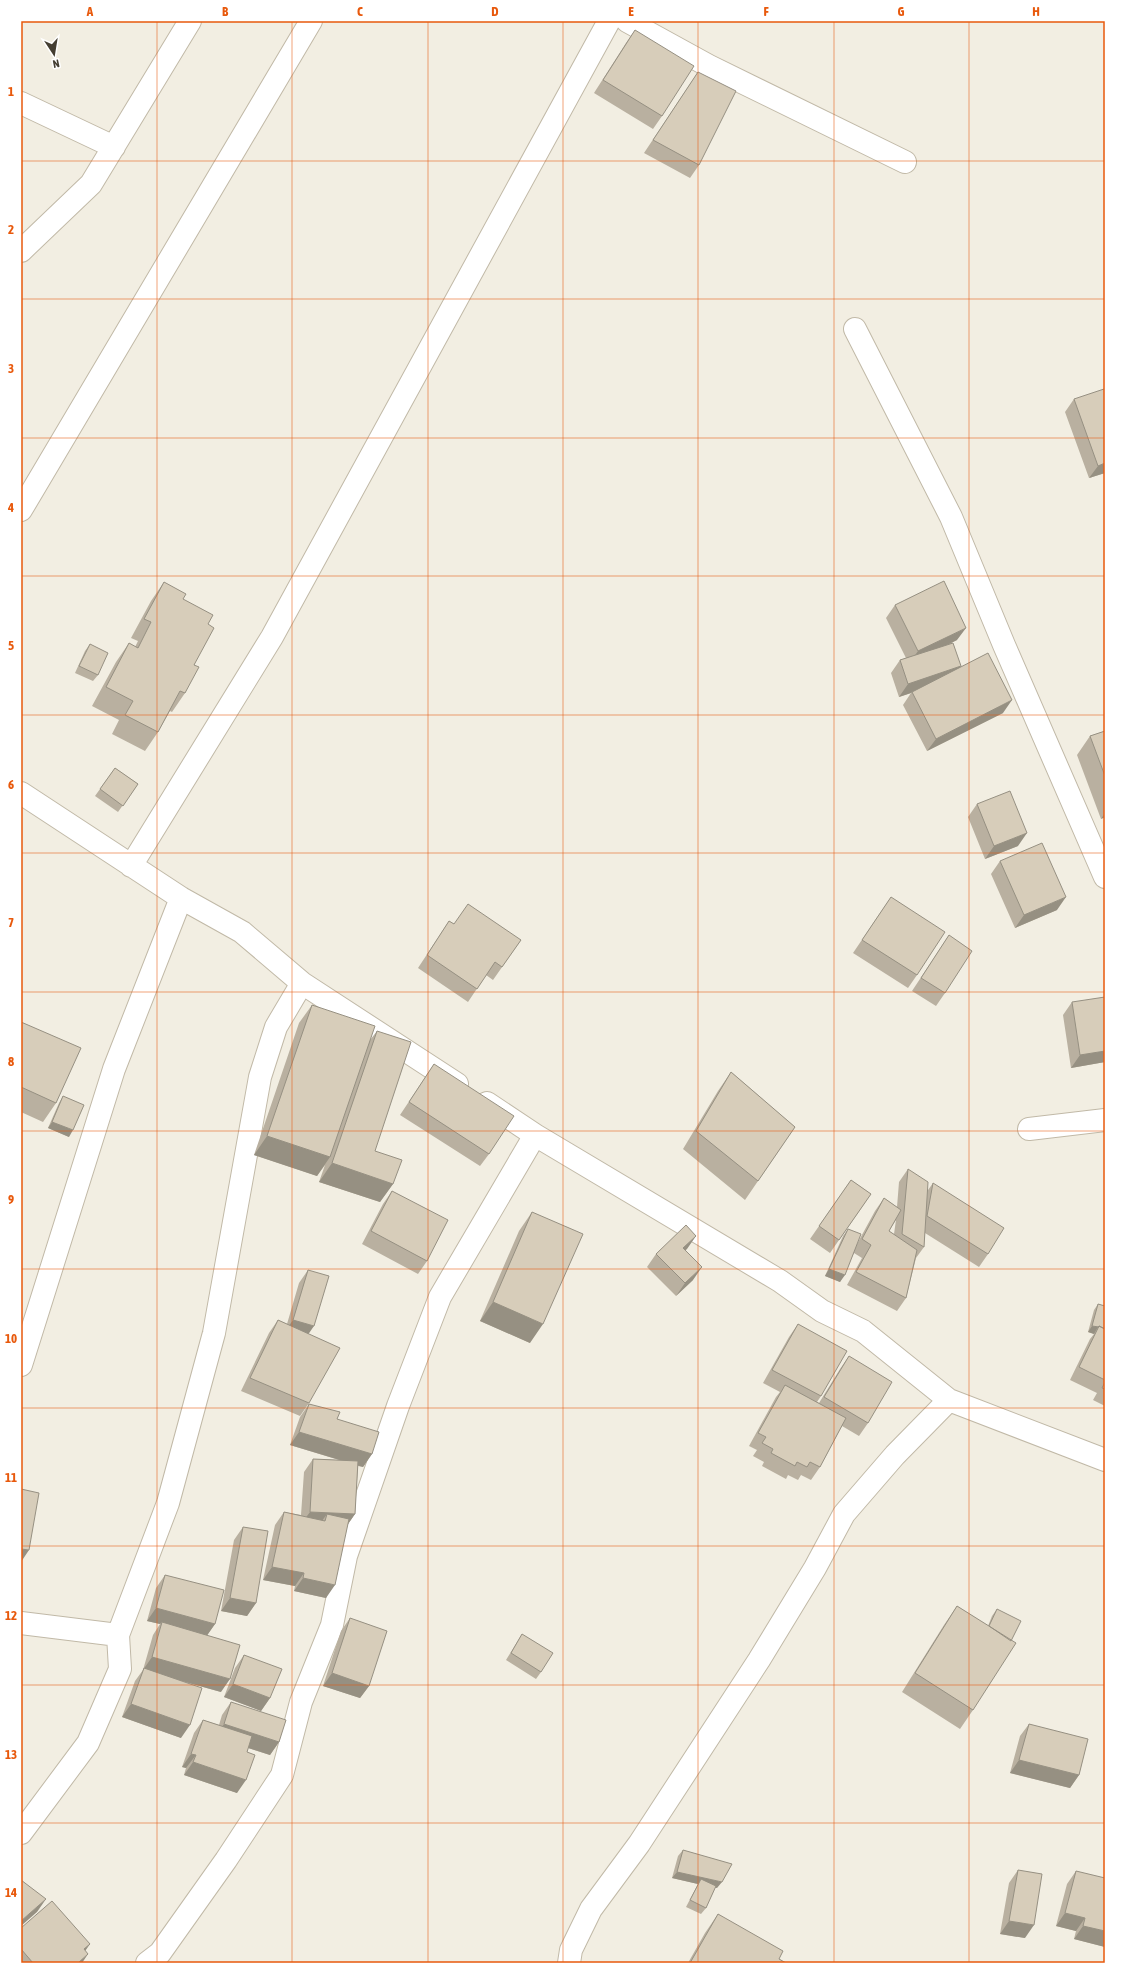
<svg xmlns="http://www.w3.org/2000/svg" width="1126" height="1984" font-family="'Asap Condensed',sans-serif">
<rect width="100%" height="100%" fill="#f2eee2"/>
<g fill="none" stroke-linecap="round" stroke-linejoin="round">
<defs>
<path id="street" d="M 627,21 L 709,66 L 905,162
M 21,103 L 114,147
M 21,251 L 91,184 L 190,21
M 855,329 L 951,517 L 1004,645 L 1105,877
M 21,510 L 311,21
M 21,793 L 181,898 L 242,932 L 302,983 L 457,1084
M 131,866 L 272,637 L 609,21
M 487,1103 L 535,1135 L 780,1281 L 822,1311 L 863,1331 L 949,1400 L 1105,1460
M 1029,1129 L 1105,1120
M 21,1365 L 114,1069 L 181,898
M 21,1623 L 118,1635
M 21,1833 L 88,1743 L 120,1669 L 118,1635 L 168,1503 L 214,1333 L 260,1077 L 276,1027 L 302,983
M 147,1963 L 160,1953 L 226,1860 L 282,1775 L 301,1702 L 332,1625 L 346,1556 L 354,1533 L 398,1406 L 440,1297 L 535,1135
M 569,1963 L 571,1950 L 591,1909 L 639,1844 L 759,1660 L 815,1568 L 844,1514 L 895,1455 L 949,1400"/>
</defs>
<!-- street casing -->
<use href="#street" stroke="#c1b9a7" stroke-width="24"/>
<!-- street -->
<use href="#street" stroke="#fff" stroke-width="22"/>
</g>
<!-- wall -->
<path fill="#b9b0a0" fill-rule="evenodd" d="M 635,30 L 662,116 L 653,129 L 594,93 L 626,43 Z
M 698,72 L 699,165 L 690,178 L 644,153 Z
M 1074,399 L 1105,473 L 1089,478 L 1065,412 Z
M 164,582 L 183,599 L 208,624 L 185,693 L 172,712 L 170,711 L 158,732 L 145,751 L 112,734 L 119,720 L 92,706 L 116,662 L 129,643 L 135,647 L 138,641 L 131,638 L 151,601 Z
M 895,605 L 957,640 L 951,643 L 960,667 L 1003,713 L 927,751 L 903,705 L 911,693 L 899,697 L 891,673 L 900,660 L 906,658 L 886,618 Z
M 90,644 L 98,675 L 93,681 L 75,673 L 85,651 Z
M 1105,731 L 1105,817 L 1101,819 L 1077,755 L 1090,736 Z
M 115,768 L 138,784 L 118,812 L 95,796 Z
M 977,804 L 1018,846 L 985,859 L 968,817 Z
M 1000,861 L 1057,910 L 1015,928 L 991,874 Z
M 891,897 L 917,975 L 908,988 L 853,953 Z
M 449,921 L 454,924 L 521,940 L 493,980 L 486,975 L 468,1002 L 418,968 Z
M 949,935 L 945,993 L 936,1006 L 912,991 Z
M 1072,1002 L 1105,1062 L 1071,1068 L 1063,1015 Z
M 312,1005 L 370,1040 L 377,1031 L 375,1151 L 393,1184 L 380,1202 L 319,1182 L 325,1165 L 317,1176 L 254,1155 L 299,1023 Z
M 21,1022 L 56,1103 L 43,1122 L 21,1112 Z
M 434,1064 L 489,1154 L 480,1166 L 400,1115 Z
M 731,1072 L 795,1127 L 745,1200 L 683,1149 L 718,1091 Z
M 63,1096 L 69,1137 L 48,1128 L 59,1103 Z
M 908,1169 L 928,1190 L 933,1183 L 988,1254 L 979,1267 L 925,1233 L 924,1247 L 916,1258 L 906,1298 L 897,1311 L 847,1285 L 862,1258 L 854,1253 L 840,1282 L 825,1276 L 843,1236 L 848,1229 L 857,1244 L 875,1211 L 884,1198 L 897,1207 L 899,1182 ZM 896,1220 L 894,1234 L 889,1231 Z
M 851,1180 L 871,1194 L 830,1253 L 810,1239 Z
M 392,1191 L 427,1261 L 418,1274 L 362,1244 L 383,1204 Z
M 532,1212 L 530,1343 L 480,1321 L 519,1231 Z
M 696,1236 L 685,1250 L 693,1280 L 676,1296 L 647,1267 L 656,1254 Z
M 308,1270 L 309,1403 L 300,1416 L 241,1391 L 269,1333 L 278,1320 L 287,1324 L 299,1283 Z
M 1098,1304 L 1105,1306 L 1105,1406 L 1093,1400 L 1097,1393 L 1070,1380 L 1090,1339 L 1094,1334 L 1088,1332 L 1094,1310 Z
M 798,1324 L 821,1396 L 817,1402 L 819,1403 L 840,1369 L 849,1356 L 868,1423 L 859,1436 L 842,1426 L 820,1467 L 811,1480 L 801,1475 L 798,1480 L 788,1475 L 786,1479 L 762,1466 L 764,1462 L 753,1456 L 757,1450 L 749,1446 L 776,1397 L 780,1392 L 763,1383 L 789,1337 Z
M 309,1404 L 337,1419 L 372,1454 L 363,1467 L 358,1466 L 355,1514 L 348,1524 L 326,1598 L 294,1591 L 295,1586 L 263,1580 L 275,1525 L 284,1512 L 301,1515 L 304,1472 L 313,1459 L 339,1460 L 290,1445 L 300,1417 Z
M 243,1527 L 256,1603 L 247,1616 L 221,1611 L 234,1540 Z
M 165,1575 L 215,1624 L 207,1635 L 221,1692 L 181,1681 L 181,1738 L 122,1717 L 135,1681 L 143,1670 L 153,1635 L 160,1624 L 147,1621 L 156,1588 Z
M 957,1606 L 988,1626 L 992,1616 L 997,1609 L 973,1710 L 960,1729 L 902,1692 L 944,1625 Z
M 350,1618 L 369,1686 L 360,1698 L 323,1686 L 341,1631 Z
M 522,1634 L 541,1672 L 536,1679 L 506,1660 Z
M 244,1655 L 270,1698 L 261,1711 L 224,1697 L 235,1668 Z
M 231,1702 L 279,1742 L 270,1755 L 248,1748 L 247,1752 L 237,1793 L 184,1775 L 186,1768 L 182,1767 L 194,1733 L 203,1720 L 219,1725 L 222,1715 Z
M 1029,1724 L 1079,1775 L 1070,1788 L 1010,1773 L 1020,1736 Z
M 683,1850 L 717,1888 L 715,1888 L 706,1908 L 701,1914 L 686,1907 L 698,1884 L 672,1878 L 678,1856 Z
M 1018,1870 L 1025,1938 L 1000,1934 L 1009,1883 Z
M 1076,1871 L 1105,1947 L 1074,1939 L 1076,1931 L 1056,1926 L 1067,1884 Z
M 718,1914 L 779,1959 L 786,1963 L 688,1963 L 705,1933 Z
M 21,1928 L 90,1944 L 85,1950 L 82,1963 L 21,1963 Z"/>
<!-- shaded-wall -->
<path fill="#969082" d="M 1105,463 L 1105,473 L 1089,478 L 1098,466 Z
M 966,628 L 957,640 L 909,664 L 918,651 Z
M 961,666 L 952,679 L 912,692 L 911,693 L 899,697 L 908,684 Z
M 1012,700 L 1003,713 L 927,751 L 936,739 Z
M 1105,813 L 1105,817 L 1101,819 Z
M 1027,833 L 1018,846 L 985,859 L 994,846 Z
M 1066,897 L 1057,910 L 1015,928 L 1024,915 Z
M 1105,1051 L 1105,1062 L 1071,1068 L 1080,1055 Z
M 52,1122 L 73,1130 L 69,1137 L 48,1128 Z
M 267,1136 L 330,1157 L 317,1176 L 254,1155 Z
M 332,1163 L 393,1184 L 380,1202 L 319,1182 Z
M 696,1236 L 687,1249 L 674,1261 L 683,1248 Z
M 702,1267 L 693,1280 L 676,1296 L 685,1283 Z
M 829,1269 L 845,1275 L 840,1282 L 825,1276 Z
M 493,1302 L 543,1324 L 530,1343 L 480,1321 Z
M 293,1320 L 314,1326 L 305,1339 L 284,1333 Z
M 1092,1326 L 1098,1327 L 1094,1334 L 1088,1332 Z
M 299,1432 L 372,1454 L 363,1467 L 290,1445 Z
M 310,1512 L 355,1514 L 346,1527 L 327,1514 L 319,1525 L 301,1524 Z
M 21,1549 L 29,1550 L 21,1562 Z
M 272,1567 L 304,1573 L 295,1586 L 263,1580 Z
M 303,1578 L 335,1585 L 326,1598 L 294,1591 Z
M 230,1598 L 256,1603 L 247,1616 L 221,1611 Z
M 156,1608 L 215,1624 L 206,1637 L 162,1622 L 160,1624 L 147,1621 Z
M 152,1657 L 230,1679 L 221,1692 L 143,1670 L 144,1668 L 143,1670 Z
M 332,1673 L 369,1686 L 360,1698 L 323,1686 Z
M 233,1684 L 270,1698 L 261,1711 L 224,1697 Z
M 131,1704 L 190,1725 L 181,1738 L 122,1717 Z
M 224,1724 L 279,1742 L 270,1755 L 215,1737 Z
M 191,1754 L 196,1755 L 186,1768 L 182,1767 Z
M 1019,1760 L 1079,1775 L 1070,1788 L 1010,1773 Z
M 193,1762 L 246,1780 L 237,1793 L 184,1775 Z
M 677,1872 L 722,1882 L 717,1888 L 699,1884 L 701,1879 L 698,1884 L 672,1878 Z
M 46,1899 L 37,1912 L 21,1926 L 21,1921 Z
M 1065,1913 L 1085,1918 L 1076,1931 L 1056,1926 Z
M 1009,1921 L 1034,1925 L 1025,1938 L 1000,1934 Z
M 1083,1926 L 1105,1931 L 1105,1947 L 1074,1939 Z
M 90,1944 L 81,1957 L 84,1949 Z
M 88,1954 L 82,1963 L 78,1963 Z"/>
<!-- building -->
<path fill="#d7cdba" stroke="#969082" d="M 635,30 L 694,66 L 662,116 L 603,80 Z
M 698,72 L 736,91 L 699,165 L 653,140 Z
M 1104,389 L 1105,393 L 1105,463 L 1098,466 L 1074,399 Z
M 944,581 L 966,628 L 918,651 L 895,605 Z
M 164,582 L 186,594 L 183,599 L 213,615 L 208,624 L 214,628 L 194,665 L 199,667 L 185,693 L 180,691 L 158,732 L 125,715 L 133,701 L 106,687 L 129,643 L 138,648 L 151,622 L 144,619 Z
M 953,643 L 961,666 L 908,684 L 900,660 Z
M 90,644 L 108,653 L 98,675 L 79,666 Z
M 988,653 L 1012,700 L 936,739 L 912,692 Z
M 1105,731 L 1105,776 L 1090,736 Z
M 115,768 L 138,784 L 123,806 L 100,789 Z
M 1010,791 L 1027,833 L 994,846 L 977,804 Z
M 1042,843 L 1066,897 L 1024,915 L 1000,861 Z
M 891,897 L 945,932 L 917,975 L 862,940 Z
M 468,904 L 521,940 L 502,967 L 495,962 L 477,989 L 427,955 L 449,921 L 454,924 Z
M 949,935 L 972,951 L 945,993 L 921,978 Z
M 1105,997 L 1105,1051 L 1080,1055 L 1072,1002 Z
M 312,1005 L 375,1026 L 330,1157 L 267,1136 Z
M 21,1022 L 81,1048 L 56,1103 L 21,1087 Z
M 377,1031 L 411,1042 L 375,1151 L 402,1160 L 393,1184 L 332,1163 Z
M 434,1064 L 514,1116 L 489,1154 L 409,1102 Z
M 731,1072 L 795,1127 L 758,1181 L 696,1131 Z
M 63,1096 L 84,1105 L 73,1130 L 52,1122 Z
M 908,1169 L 928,1182 L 924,1247 L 902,1234 Z
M 851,1180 L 871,1194 L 839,1240 L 819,1226 Z
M 933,1183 L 1004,1228 L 988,1254 L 927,1216 Z
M 392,1191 L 448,1220 L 427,1261 L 371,1231 Z
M 884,1198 L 901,1210 L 889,1231 L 917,1250 L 906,1298 L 856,1272 L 871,1245 L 862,1239 Z
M 532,1212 L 583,1234 L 543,1324 L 493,1302 Z
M 686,1225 L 696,1236 L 683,1248 L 702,1267 L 685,1283 L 656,1254 Z
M 848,1229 L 861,1234 L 845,1275 L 829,1269 Z
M 308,1270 L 329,1276 L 314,1326 L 293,1320 Z
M 1098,1304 L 1105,1306 L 1105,1329 L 1099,1326 L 1099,1327 L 1092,1326 Z
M 278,1320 L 340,1348 L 309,1403 L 250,1378 Z
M 798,1324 L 847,1351 L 821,1396 L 772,1370 Z
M 1099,1326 L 1105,1329 L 1105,1380 L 1079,1367 Z
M 849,1356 L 892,1382 L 868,1423 L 824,1397 Z
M 1105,1382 L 1105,1389 L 1102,1388 Z
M 785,1385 L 846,1418 L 820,1467 L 810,1462 L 807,1467 L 797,1462 L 795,1466 L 771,1453 L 773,1449 L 762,1443 L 766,1437 L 758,1433 Z
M 309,1404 L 340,1412 L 337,1419 L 379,1432 L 372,1454 L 299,1432 Z
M 313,1459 L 358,1461 L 355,1514 L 310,1512 Z
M 21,1489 L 39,1493 L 29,1550 L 21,1549 Z
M 284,1512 L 325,1521 L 327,1514 L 349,1519 L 335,1585 L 303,1578 L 304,1573 L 272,1567 Z
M 243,1527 L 268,1531 L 256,1603 L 230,1598 Z
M 165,1575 L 224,1590 L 215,1624 L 156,1608 Z
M 957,1606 L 1016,1643 L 973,1710 L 915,1673 Z
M 997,1609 L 1021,1621 L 1011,1641 L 989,1626 Z
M 350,1618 L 387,1631 L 369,1686 L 332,1673 Z
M 162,1622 L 240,1645 L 230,1679 L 152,1657 Z
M 522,1634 L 553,1653 L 541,1672 L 511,1653 Z
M 244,1655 L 282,1669 L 270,1698 L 233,1684 Z
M 144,1668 L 202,1688 L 190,1725 L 131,1704 Z
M 231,1702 L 286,1720 L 279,1742 L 224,1724 Z
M 203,1720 L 252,1736 L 247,1752 L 255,1755 L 246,1780 L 193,1762 L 196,1755 L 191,1754 Z
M 1029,1724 L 1088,1739 L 1079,1775 L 1019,1760 Z
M 683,1850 L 732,1864 L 722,1882 L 677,1872 Z
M 1018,1870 L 1042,1874 L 1034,1925 L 1009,1921 Z
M 1076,1871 L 1105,1878 L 1105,1931 L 1083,1926 L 1085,1918 L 1065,1913 Z
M 701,1879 L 716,1886 L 706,1908 L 690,1900 Z
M 21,1880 L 46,1899 L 21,1921 Z
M 52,1901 L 90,1944 L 84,1949 L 88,1954 L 78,1963 L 33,1963 L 21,1949 L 21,1928 Z
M 718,1914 L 783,1951 L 779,1959 L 786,1963 L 690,1963 Z"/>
<!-- grid -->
<path fill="none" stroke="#e8590c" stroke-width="1" stroke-opacity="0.55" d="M 157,21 L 157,1963M 292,21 L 292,1963M 428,21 L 428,1963M 563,21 L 563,1963M 698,21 L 698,1963M 834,21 L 834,1963M 969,21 L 969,1963M 21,161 L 1105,161M 21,299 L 1105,299M 21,438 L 1105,438M 21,576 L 1105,576M 21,715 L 1105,715M 21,853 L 1105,853M 21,992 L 1105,992M 21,1131 L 1105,1131M 21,1269 L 1105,1269M 21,1408 L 1105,1408M 21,1546 L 1105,1546M 21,1685 L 1105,1685M 21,1823 L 1105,1823"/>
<!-- border -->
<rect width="1126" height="1984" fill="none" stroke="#ffffff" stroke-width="44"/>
<!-- north arrow -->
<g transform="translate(54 54) rotate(168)" stroke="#ffffff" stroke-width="3" paint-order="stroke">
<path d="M0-3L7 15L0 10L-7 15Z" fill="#443e32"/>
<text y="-6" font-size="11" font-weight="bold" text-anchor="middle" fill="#443e32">N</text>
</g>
<rect x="22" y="22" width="1082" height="1940" fill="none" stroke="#e8590c" stroke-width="1.5"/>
<g font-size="13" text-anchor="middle" font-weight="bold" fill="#e8590c">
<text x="90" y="16">A</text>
<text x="225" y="16">B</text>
<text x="360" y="16">C</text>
<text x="495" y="16">D</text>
<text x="631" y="16">E</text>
<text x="766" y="16">F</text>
<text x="901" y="16">G</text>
<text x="1036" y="16">H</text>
<text x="11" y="96">1</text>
<text x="11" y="234">2</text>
<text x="11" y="373">3</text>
<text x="11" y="512">4</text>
<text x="11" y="650">5</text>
<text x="11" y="789">6</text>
<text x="11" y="927">7</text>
<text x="11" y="1066">8</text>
<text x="11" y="1204">9</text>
<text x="11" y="1343">10</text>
<text x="11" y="1482">11</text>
<text x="11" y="1620">12</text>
<text x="11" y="1759">13</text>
<text x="11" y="1897">14</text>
</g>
</svg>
